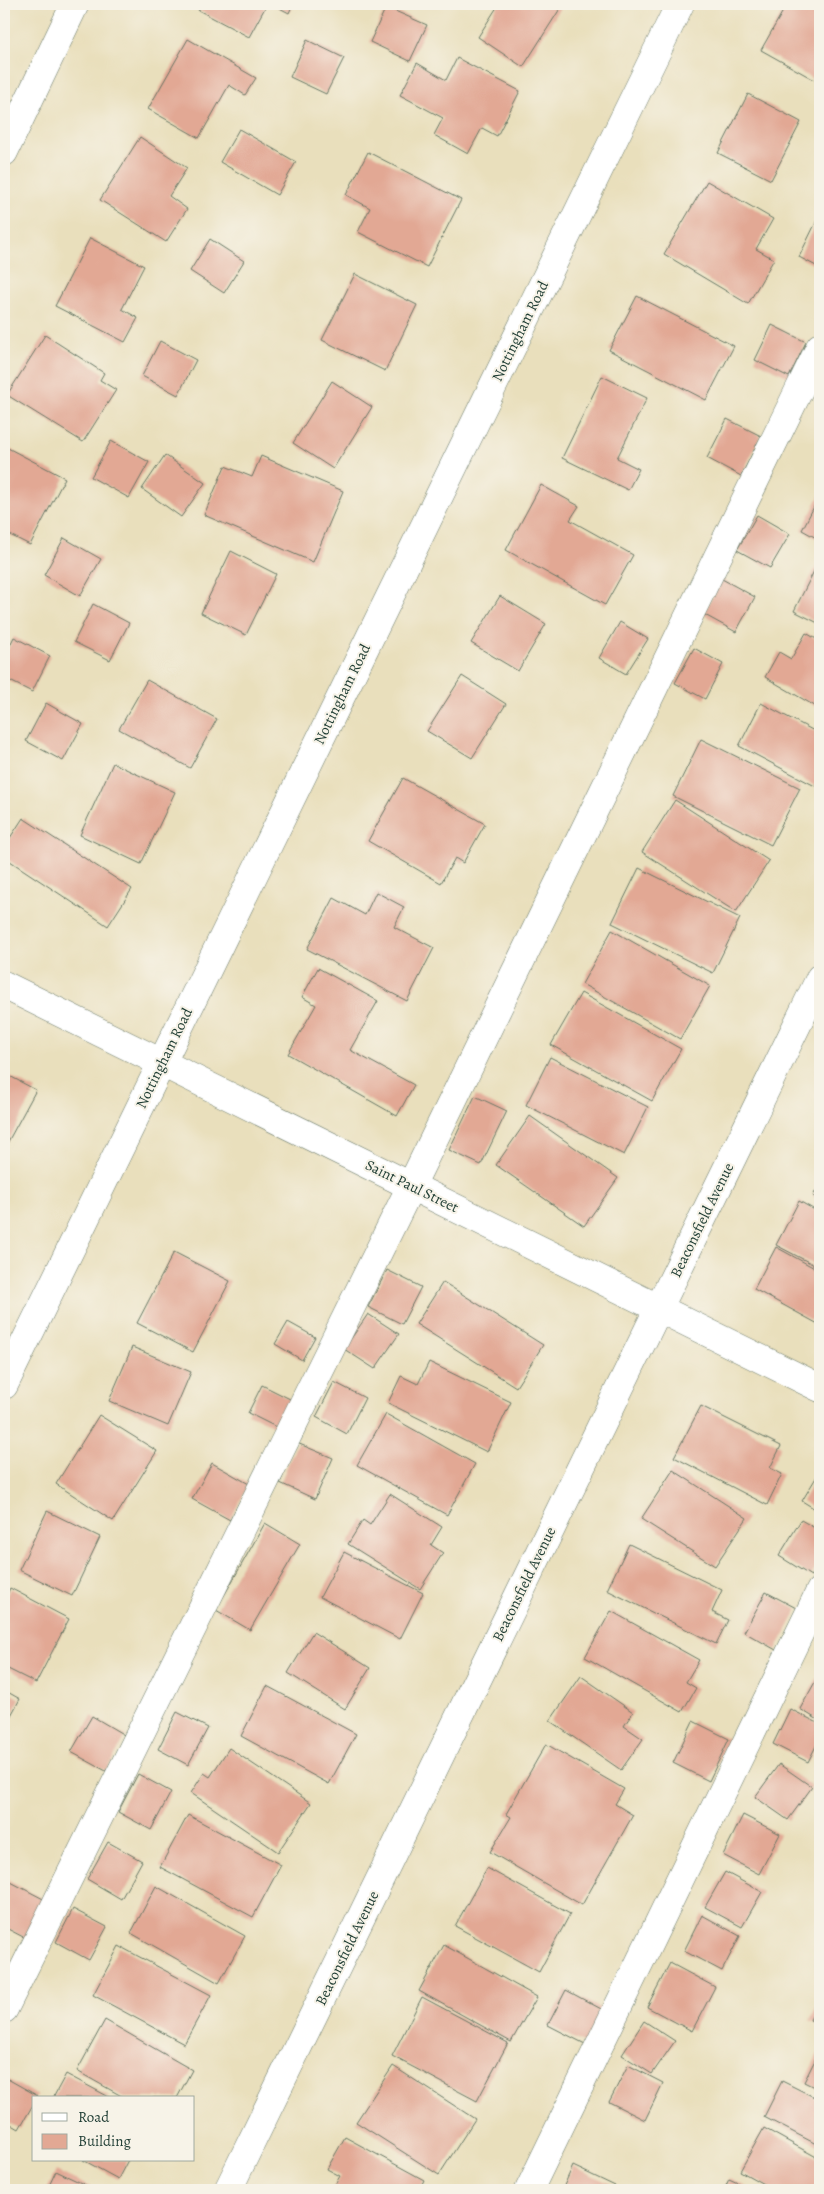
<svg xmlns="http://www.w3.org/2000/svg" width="824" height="2194" font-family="Alegreya,serif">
<rect width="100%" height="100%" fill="#f7f3e8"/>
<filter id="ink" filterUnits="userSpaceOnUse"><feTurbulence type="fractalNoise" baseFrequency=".02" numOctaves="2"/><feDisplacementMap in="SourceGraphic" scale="10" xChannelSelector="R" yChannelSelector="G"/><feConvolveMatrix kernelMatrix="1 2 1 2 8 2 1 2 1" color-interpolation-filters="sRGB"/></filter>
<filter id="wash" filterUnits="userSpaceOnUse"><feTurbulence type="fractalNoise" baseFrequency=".0096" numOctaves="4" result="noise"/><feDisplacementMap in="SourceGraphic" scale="20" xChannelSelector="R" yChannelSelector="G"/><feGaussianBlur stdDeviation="1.12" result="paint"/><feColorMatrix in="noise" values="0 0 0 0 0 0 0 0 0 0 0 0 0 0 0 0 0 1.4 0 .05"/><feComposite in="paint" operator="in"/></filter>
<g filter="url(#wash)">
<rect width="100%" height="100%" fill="#e9dfbc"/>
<g id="blocks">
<!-- building -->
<path fill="#e2a894" d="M 201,4 L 267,4 L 249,37 L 198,10 Z
M 272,4 L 293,4 L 289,13 Z
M 499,4 L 563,4 L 523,67 L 478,37 Z
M 787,4 L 804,4 L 820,13 L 820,83 L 761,50 Z
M 386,7 L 427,25 L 410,61 L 370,42 Z
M 188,39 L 256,78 L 245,95 L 229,85 L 199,138 L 148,109 Z
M 307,40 L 344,58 L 326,94 L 290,77 Z
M 457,58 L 520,91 L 497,136 L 482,128 L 468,154 L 434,135 L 443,118 L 400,95 L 417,63 L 446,80 Z
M 748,94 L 801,122 L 771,180 L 718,153 Z
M 239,129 L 296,162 L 277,195 L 220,162 Z
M 140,137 L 187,168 L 169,196 L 187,209 L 166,242 L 100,200 Z
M 368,152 L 461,200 L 427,267 L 358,232 L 370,208 L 346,195 Z
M 707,181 L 773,219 L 756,249 L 774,259 L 748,304 L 664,254 Z
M 820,214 L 820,268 L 799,257 Z
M 90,238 L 144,266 L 122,309 L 138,318 L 125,342 L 55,306 Z
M 210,239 L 244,261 L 224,293 L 190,271 Z
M 355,274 L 417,305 L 385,371 L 322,340 Z
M 637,296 L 734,346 L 706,400 L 609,350 Z
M 772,325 L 806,342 L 789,377 L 755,360 Z
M 45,335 L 104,373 L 100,380 L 116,390 L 83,442 L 7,395 Z
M 160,341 L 196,360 L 178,395 L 142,376 Z
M 602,376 L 647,398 L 617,458 L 639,469 L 628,490 L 562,458 Z
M 332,381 L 372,407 L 333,469 L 293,443 Z
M 727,419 L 761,436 L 741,476 L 707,458 Z
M 111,441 L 149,462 L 129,498 L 91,477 Z
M 4,446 L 65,478 L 30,545 L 4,532 Z
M 165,455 L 205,483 L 181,517 L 142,489 Z
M 261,456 L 343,491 L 313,562 L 204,515 L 225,466 L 252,477 Z
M 541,485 L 579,506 L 570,520 L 633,555 L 605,605 L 506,550 Z
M 820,495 L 820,540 L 802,530 Z
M 757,515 L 790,534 L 770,568 L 737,550 Z
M 64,538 L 101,559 L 80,596 L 44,575 Z
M 231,551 L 276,574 L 246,635 L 201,613 Z
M 817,565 L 820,566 L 820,624 L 794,611 Z
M 722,579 L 755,597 L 736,632 L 703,614 Z
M 500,596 L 546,624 L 518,671 L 471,643 Z
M 93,604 L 129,623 L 110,660 L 74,642 Z
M 620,622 L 648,639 L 626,674 L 599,658 Z
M 806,633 L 820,641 L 820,709 L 765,677 L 779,652 L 791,659 Z
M 14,637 L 50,656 L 32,692 L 4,678 L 4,657 Z
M 694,648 L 723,664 L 705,699 L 675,683 Z
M 462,676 L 506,704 L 472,758 L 427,731 Z
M 147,680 L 217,719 L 190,768 L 119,729 Z
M 46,703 L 83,724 L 63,761 L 26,741 Z
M 761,703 L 820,734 L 820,776 L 815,786 L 739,746 Z
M 701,739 L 800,788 L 771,845 L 673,796 Z
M 113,763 L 175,792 L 141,864 L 80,835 Z
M 403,778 L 485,824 L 463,863 L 455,858 L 441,883 L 368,841 Z
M 675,800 L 769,861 L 736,912 L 642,852 Z
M 23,818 L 132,889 L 108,926 L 4,857 L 4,847 Z
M 639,868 L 740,918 L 713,973 L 612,923 Z
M 376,892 L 404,907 L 394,927 L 434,948 L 407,1001 L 307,949 L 334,898 L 365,915 Z
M 612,930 L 710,986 L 680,1039 L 582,984 Z
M 318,968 L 378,1001 L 350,1050 L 414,1085 L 397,1116 L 288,1054 L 316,1005 L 302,997 Z
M 581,993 L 681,1049 L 652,1101 L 551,1045 Z
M 550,1057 L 648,1107 L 624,1155 L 526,1105 Z
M 4,1073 L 36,1090 L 4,1149 Z
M 475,1096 L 507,1111 L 481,1165 L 449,1150 Z
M 530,1116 L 618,1178 L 584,1226 L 496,1165 Z
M 820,1183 L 820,1200 L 813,1196 Z
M 799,1201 L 820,1213 L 820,1268 L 776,1245 Z
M 776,1247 L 820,1271 L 820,1325 L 754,1289 Z
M 174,1252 L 230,1281 L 193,1352 L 137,1323 Z
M 387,1270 L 421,1287 L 402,1324 L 368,1307 Z
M 443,1282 L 543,1345 L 516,1387 L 416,1324 Z
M 368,1314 L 399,1334 L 375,1369 L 344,1349 Z
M 288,1322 L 315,1337 L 302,1360 L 275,1344 Z
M 132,1347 L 191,1372 L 168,1426 L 109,1401 Z
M 429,1362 L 511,1402 L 487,1452 L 388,1403 L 401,1376 L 418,1384 Z
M 334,1382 L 365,1398 L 347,1434 L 316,1417 Z
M 262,1385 L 296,1402 L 282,1430 L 248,1413 Z
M 701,1406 L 781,1446 L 770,1468 L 782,1474 L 767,1505 L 674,1457 Z
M 386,1414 L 475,1464 L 447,1515 L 357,1465 Z
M 99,1415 L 157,1451 L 113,1521 L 56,1484 Z
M 297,1443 L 333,1458 L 315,1499 L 280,1483 Z
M 212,1463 L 249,1484 L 230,1520 L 192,1499 Z
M 673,1470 L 747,1518 L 715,1566 L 641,1519 Z
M 820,1471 L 820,1512 L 802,1501 Z
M 390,1494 L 442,1527 L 431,1545 L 443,1553 L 420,1589 L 348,1544 L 363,1520 L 370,1525 Z
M 47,1511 L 100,1537 L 72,1596 L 19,1570 Z
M 801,1520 L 820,1531 L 820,1560 L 811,1576 L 779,1556 Z
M 265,1523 L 300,1544 L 250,1630 L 216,1610 Z
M 629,1544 L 722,1590 L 712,1612 L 728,1620 L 716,1644 L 607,1590 Z
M 344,1552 L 423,1593 L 400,1639 L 320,1597 Z
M 10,1588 L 69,1619 L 36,1683 L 4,1667 L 4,1601 Z
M 766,1592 L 798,1609 L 776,1650 L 744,1632 Z
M 611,1611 L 699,1660 L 686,1682 L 696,1688 L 682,1712 L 585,1657 Z
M 313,1632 L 370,1668 L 345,1709 L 288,1673 Z
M 820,1673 L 820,1721 L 800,1709 Z
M 581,1676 L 633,1712 L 624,1726 L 643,1739 L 621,1770 L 550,1721 Z
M 267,1686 L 356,1734 L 329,1784 L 241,1736 Z
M 4,1690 L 20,1699 L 4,1728 Z
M 790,1709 L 820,1724 L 820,1738 L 808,1762 L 773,1744 Z
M 177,1712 L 208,1728 L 188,1765 L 158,1749 Z
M 92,1716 L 126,1736 L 106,1771 L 71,1752 Z
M 693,1721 L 729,1739 L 709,1781 L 673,1763 Z
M 546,1744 L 624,1789 L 615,1804 L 633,1815 L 582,1905 L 490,1852 L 511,1817 L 506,1814 Z
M 229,1748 L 311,1803 L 278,1852 L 191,1793 L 204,1773 L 210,1777 Z
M 779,1764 L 812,1787 L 788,1820 L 755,1797 Z
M 138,1774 L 171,1792 L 151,1830 L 118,1812 Z
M 188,1815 L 281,1865 L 253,1917 L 160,1867 Z
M 743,1815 L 780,1834 L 759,1874 L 723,1855 Z
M 108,1842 L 142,1861 L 121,1899 L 87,1879 Z
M 487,1868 L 570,1914 L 539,1972 L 455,1926 Z
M 725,1872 L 762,1892 L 742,1927 L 705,1907 Z
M 7,1880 L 49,1902 L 29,1940 L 4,1927 L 4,1887 Z
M 156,1886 L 245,1936 L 219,1983 L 131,1933 Z
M 73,1909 L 107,1927 L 89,1960 L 56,1942 Z
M 702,1915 L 740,1936 L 722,1971 L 684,1951 Z
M 444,1945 L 537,1997 L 511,2042 L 419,1991 Z
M 119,1946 L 211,1995 L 184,2044 L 93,1995 Z
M 670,1963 L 715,1987 L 692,2031 L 647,2007 Z
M 566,1990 L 603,2010 L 585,2044 L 548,2025 Z
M 422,1997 L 508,2043 L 477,2101 L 392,2056 Z
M 820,2000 L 820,2025 L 810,2020 Z
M 105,2020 L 192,2070 L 177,2098 L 125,2098 L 77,2071 Z
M 644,2021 L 675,2041 L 652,2074 L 622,2055 Z
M 820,2050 L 820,2090 L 804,2082 Z
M 628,2065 L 663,2083 L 645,2120 L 609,2102 Z
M 393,2066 L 475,2119 L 439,2175 L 356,2122 Z
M 66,2074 L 111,2098 L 53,2098 Z
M 4,2077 L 38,2096 L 34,2098 L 34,2103 L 19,2129 L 9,2123 L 4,2132 Z
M 782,2081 L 820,2100 L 820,2146 L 764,2117 Z
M 764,2128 L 820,2159 L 820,2190 L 774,2190 L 740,2171 Z
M 345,2137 L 424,2180 L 419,2190 L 332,2190 L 340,2176 L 327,2169 Z
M 83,2160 L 128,2160 L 118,2179 Z
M 573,2166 L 615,2186 L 613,2190 L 562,2190 Z
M 56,2171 L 96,2190 L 47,2190 Z
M 729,2179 L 753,2190 L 724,2190 Z"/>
</g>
</g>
<g filter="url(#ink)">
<use href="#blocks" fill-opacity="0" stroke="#667664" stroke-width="1"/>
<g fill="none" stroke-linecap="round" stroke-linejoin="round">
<defs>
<path id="minor" d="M 4,152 L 75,4
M 4,985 L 820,1388
M 4,1385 L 680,4
M 4,2009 L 411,1186 L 820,347
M 228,2190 L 820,978
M 529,2190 L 820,1591"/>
</defs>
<!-- minor casing -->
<use href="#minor" stroke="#667664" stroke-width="29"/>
<!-- minor -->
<use href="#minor" stroke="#fff" stroke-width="28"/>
</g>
</g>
<g text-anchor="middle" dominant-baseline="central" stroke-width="4" stroke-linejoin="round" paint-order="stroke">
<!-- street labels -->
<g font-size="15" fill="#1f3d34" stroke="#f7f3e8">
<text transform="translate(520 331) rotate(-64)">Nottingham Road</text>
<text transform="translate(342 694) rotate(-64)">Nottingham Road</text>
<text transform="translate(164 1058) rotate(-64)">Nottingham Road</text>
<text transform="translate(412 1186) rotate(26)">Saint Paul Street</text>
<text transform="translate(702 1220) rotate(-64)">Beaconsfield Avenue</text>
<text transform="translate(524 1584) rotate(-64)">Beaconsfield Avenue</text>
<text transform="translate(347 1948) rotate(-64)">Beaconsfield Avenue</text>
</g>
</g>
<!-- margin -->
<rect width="824" height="2194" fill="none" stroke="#f7f3e8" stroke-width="20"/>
<!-- legend -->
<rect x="32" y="2096" width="162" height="65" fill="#f7f3e8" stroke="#a1aaa0"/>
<rect x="42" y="2113" width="25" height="8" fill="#ffffff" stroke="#a1aaa0"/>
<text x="78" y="2122" font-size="15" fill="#1f3d34">Road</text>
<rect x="42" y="2134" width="25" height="15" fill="#e2a894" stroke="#a1aaa0"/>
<text x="78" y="2146" font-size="15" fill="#1f3d34">Building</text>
</svg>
